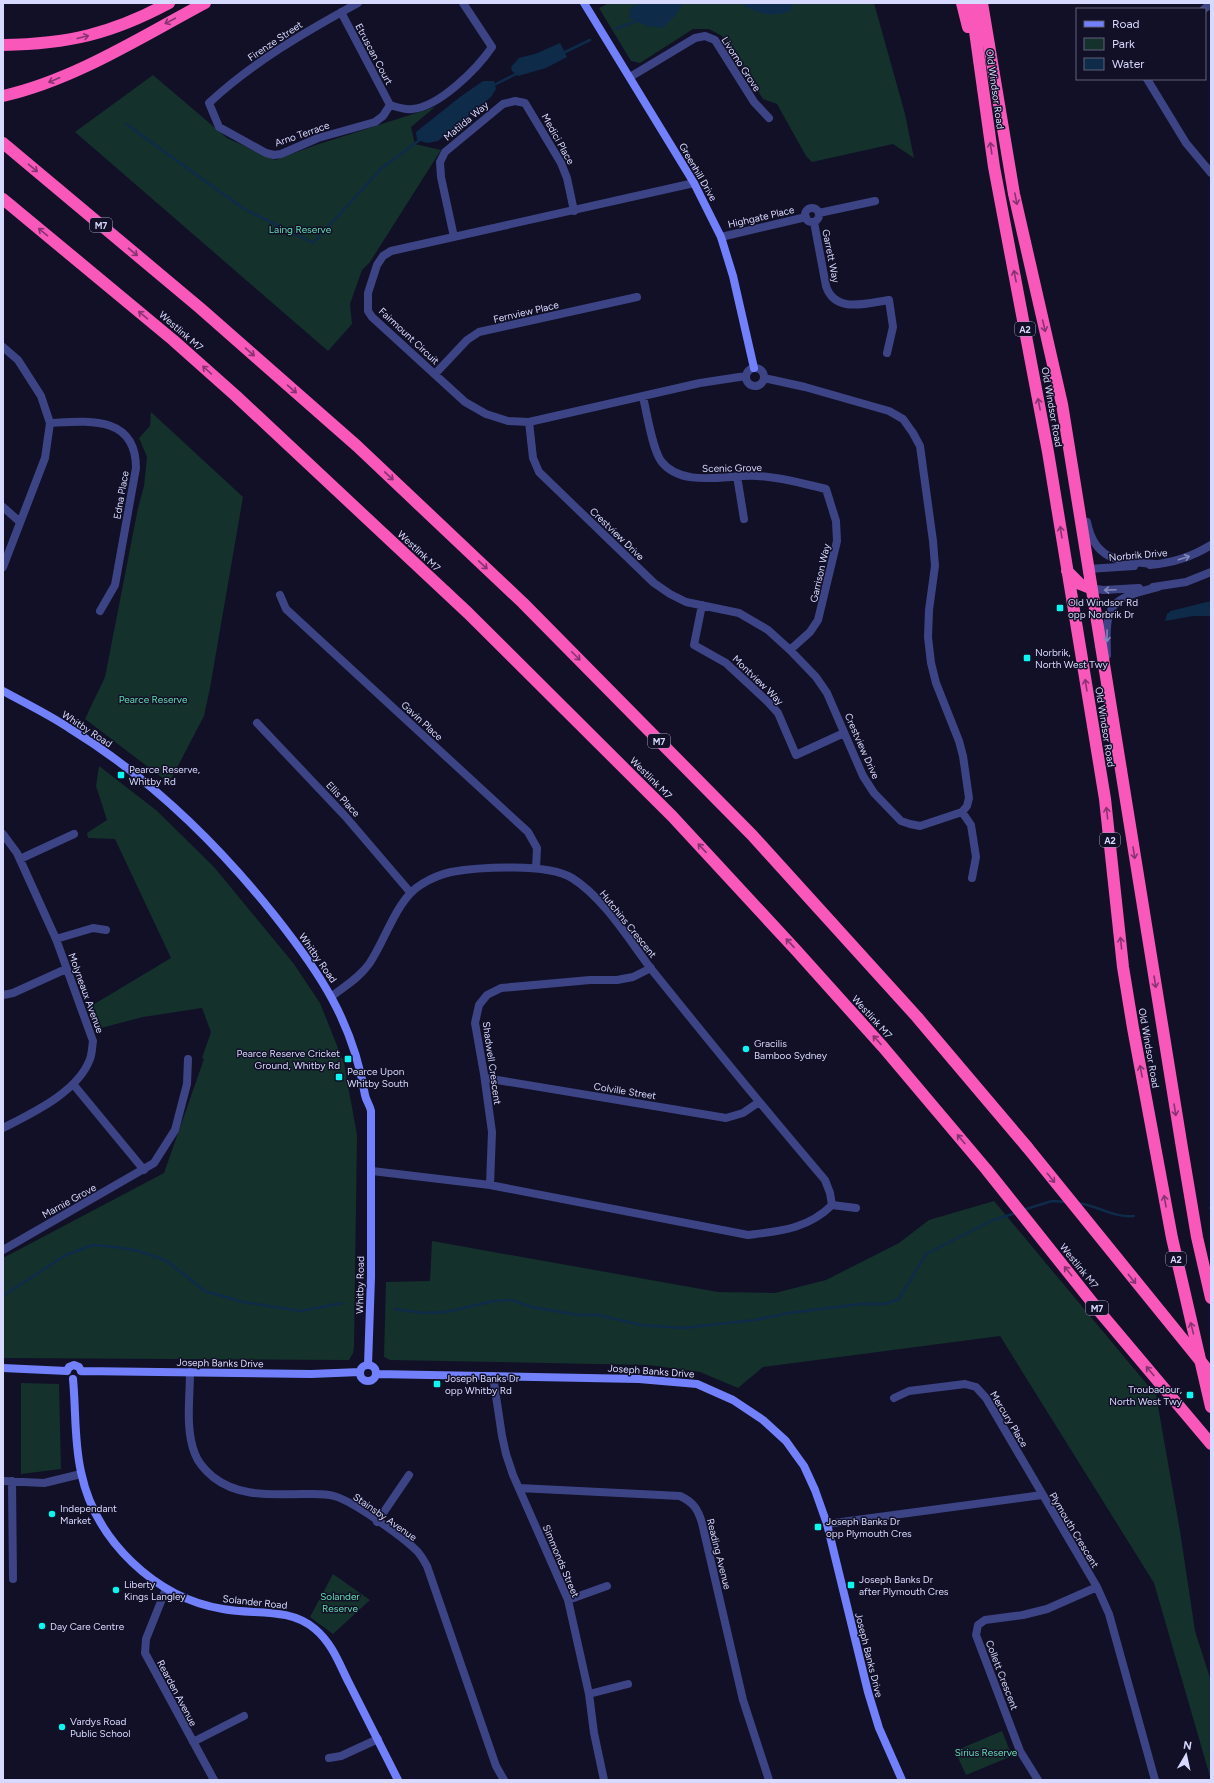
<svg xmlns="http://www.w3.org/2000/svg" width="1214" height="1783" font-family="Figtree,sans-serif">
<rect width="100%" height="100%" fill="#111027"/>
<!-- green -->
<path fill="#14312c" d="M 609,3 L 874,3 L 905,114 L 914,158 L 893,144 L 812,162 L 806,156 L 777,104 L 763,99 L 722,36 L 709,29 L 693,29 L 640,63 L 631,61 L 599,8 Z
M 153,75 L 227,138 L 275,160 L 316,145 L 435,107 L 411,127 L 415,144 L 441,150 L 370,262 L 362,270 L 350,304 L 352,324 L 328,351 L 75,132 Z
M 151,412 L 243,497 L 210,688 L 204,716 L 169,783 L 85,719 L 105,677 L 138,508 L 144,486 L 147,457 L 139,438 L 150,426 Z
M 99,766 L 156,810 L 214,867 L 294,964 L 320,1003 L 344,1063 L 357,1135 L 354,1347 L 353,1353 L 349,1360 L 3,1358 L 3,1258 L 164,1173 L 204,1059 L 202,1058 L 211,1032 L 202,1008 L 143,1017 L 101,1028 L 91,1006 L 171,958 L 115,839 L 88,838 L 87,833 L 107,820 L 96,786 Z
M 994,1201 L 1156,1395 L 1180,1531 L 1195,1631 L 1211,1681 L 1211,1780 L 1154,1583 L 1000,1336 L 763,1367 L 738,1388 L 700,1372 L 648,1365 L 390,1360 L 384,1357 L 386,1282 L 430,1281 L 432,1241 L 718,1292 L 775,1293 L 826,1280 L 899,1243 L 929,1220 Z
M 21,1383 L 59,1384 L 61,1469 L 21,1474 Z
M 333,1574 L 370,1600 L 333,1634 L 310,1617 Z
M 1002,1731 L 1012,1756 L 966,1775 L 955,1751 Z"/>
<!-- water -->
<path fill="#0e2b49" d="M 641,3 L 682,3 L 682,5 L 676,15 L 663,28 L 647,26 L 629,18 L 630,8 Z
M 741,3 L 794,3 L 790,11 C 772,18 756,14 741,3 Z
M 560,43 L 567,57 L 546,68 L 518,76 L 512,71 L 511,67 L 519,58 L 535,54 Z
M 483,81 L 494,81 L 496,89 L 491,97 L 438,141 L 427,143 L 417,140 L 416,132 L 460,97 Z
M 1211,601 L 1211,616 L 1193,616 L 1165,621 L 1167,614 L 1171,611 Z"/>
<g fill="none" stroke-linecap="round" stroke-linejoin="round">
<!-- stream -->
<path stroke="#0e2b49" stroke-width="2.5" d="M 615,29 L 639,20
M 563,53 L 590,40
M 492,86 L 518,73
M 126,124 L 244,209 L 313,243 L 382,168 L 421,139
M 1077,1203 C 1097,1205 1113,1218 1134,1216
M 1210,1208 L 1211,1208
M 1023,1210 L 1052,1201 L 1066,1202
M 3,1296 L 64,1256 L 92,1245 L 116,1247 L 139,1251 L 167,1261 L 205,1291 L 243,1302 L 301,1311 L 343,1303
M 395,1309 L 423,1313 L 446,1312 L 494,1301 L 512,1300 L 531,1307 L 579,1315 L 598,1315 L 641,1325 L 683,1328 L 755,1320 L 789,1313 L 861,1304 L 885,1304 L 899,1299 L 926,1254 L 993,1220 L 1016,1213"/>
<!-- street -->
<path stroke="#3d4485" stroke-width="8" d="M 358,3 C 305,32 253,62 209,103 L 219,127 L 266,153 L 274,155 L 281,154 L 318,138 L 375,122 L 383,116 L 390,105
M 1204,9 L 1211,4
M 341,12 L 390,105
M 630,77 L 695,38 L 705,36 L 715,40 L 754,102 L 769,118
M 1147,79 L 1186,143 L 1211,173
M 390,105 C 397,107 404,110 412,109 C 439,107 477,69 492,47 L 463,3
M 694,183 L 391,251 L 383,256 L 377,265 L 368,293 L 368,311 L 372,317 L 465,402 L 486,414 L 508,421 L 529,422 L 700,383 L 746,376
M805 215a7 7 0 1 1 14 0a7 7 0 1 1-14 0Z
M 819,213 L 875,201
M 814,222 L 826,286 C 835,314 867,303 889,300 L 893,327 L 887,353
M 454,237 L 441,177 L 440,162 L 445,152 L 503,104 L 515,101 L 525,103 L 561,163 L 567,178 L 574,211
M 721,237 L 806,217
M 3,347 L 18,360 L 41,396 L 50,423 L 45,458 L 3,567
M746 377a9 9 0 1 1 18 0a9 9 0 1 1-18 0Z
M 435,374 L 467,340 L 479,332 L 637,297
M 643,397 C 647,413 652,448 661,461 C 682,489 729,474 757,476 C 781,477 804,484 826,489 L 836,521 L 837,541 L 818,620 L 810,632 L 790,650
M 529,422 L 533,458 L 539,472 L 654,583 L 670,594 L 686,602 L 739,613 L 768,630 L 790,650 L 816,677 L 827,693 L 863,776 L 874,793 L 901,821 L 910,824 L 920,826 L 962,812 L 967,806 L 969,798 L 963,756 L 959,741 L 936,683 L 931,663 L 928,637 L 929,610 L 935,566 L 933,541 L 920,446 L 913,433 L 903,419 L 889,411 L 805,387 L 764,378
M 50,423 C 88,421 136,415 136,468 L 115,585 L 100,611
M 737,476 L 744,519
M 3,507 L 20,522
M 1087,522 C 1095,562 1120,561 1155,564
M 1150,565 C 1172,563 1192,557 1211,545
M 1088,569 L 1134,566
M 1153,587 L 1186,582 L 1211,572
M 1090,588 L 1103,590 L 1139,588
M 280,595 L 286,609 L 528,832 L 537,848 L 536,868
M 702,605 L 694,645 L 726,663 L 768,702 L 778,713 L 796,755 L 844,733
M 1107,655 C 1105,604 1109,599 1158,587
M 257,723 L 345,816 L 410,892
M 962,812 L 971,825 L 976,857 L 972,878
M 3,834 L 17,853 L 56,939 L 93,1041 C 92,1047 92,1054 90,1059 C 78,1092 32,1113 3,1128
M 20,859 L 74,834
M 56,939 L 93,928 L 106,930
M 3,995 L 13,993 L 66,969
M 332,996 C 345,986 359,978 369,964 C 386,940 396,899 422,884 C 430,879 442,874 451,872 C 479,867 548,863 572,878 C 604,898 629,940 652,970 C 709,1041 766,1111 825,1180 L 830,1193 L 832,1205
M 485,1078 L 726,1118 L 743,1113 L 759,1102
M 73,1084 L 144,1170
M 372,1171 L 490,1185 L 748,1235 C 780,1231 808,1229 832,1205
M 490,1185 L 492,1132 L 484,1074 L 475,1023 L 479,1005 L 487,995 L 501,988 L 590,980 L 617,980 L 633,977 L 651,968
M 832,1205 L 856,1208
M 3,1250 L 154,1163 L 175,1130 L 187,1084 L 188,1059
M 190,1372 C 190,1398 185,1429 195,1454 C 198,1462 206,1471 213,1477 C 240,1498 272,1494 304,1494 C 314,1494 324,1493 334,1496 C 353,1501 403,1537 417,1551 C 421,1555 424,1561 427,1566 L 496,1766 L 504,1780
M 493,1376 L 502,1436 L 506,1454 L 513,1475 L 568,1600 L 589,1694 L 594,1733 L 604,1780
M 894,1398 L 909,1391 L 965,1384 L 976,1387 L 986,1398 L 1097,1587 L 1109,1614 L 1155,1780
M 3,1481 L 44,1483 L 81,1474
M 12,1481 L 13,1579
M 519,1488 L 680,1496 C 693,1502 698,1509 702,1523 L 743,1700 L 769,1780
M 377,1522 L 409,1475
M 827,1524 L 1042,1495
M 166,1589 L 146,1639 L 145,1653 L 214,1780
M 568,1600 L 607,1586
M 589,1694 L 628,1684
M 193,1742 L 244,1716
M 329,1758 L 341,1756 L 378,1739
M 1038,1780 L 1020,1751 L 976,1635 L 978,1625 L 985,1620 L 1023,1615 L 1047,1609 L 1097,1587"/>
<!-- secondary -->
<path stroke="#7281fb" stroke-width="8" d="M 584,3 L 694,183 L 721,237 L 733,276 L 754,368
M 3,691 C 25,703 48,714 69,728 C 149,777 217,843 275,916 C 320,973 353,1022 365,1095 C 366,1101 370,1105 371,1111 L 371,1277 L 368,1365
M360 1373a8 8 0 1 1 16 0a8 8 0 1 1-16 0Z
M 3,1368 L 67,1371
M 67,1371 L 69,1367 L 74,1365 L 79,1367 L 81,1371
M 81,1371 L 311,1374 L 360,1372
M 376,1374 L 639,1379 L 697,1384 L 733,1400 L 763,1420 L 786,1441 L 796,1455 L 804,1466 L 815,1490 L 827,1524 L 868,1692 L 879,1728 L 902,1780
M 73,1379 C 76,1410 74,1441 81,1472 C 95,1540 155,1598 223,1609 C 255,1615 289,1607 315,1629 C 333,1644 340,1666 350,1685 C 366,1717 382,1748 398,1780"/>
<!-- highway -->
<path stroke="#fa57bb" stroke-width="12" d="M 962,3 L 968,27
M 971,3 L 994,167 L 1048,452 L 1105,799 L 1123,967 L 1133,1028 L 1172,1238 L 1211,1407
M 982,3 L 1014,194 L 1062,404 L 1182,1148 L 1197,1237 L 1211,1298
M 3,45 C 68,44 111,34 169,3
M 3,96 C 74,80 141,37 205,3
M 3,143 L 200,308 L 357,446 L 523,603 L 752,835 L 917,1017 L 1027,1147
M 3,199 L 173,340 L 236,396 L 468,613 L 672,816 L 795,949 L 883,1047 L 986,1169 L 1099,1311 L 1211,1444
M 1067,571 L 1080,584 L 1090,588"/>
<!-- highway-bridge -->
<path stroke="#fa57bb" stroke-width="12" d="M 1027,1147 L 1211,1374"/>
</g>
<!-- one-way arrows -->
<defs><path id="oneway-shaft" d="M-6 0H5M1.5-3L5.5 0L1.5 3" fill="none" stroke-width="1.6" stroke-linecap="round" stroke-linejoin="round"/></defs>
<g stroke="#863471">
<use href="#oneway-shaft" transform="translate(170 21) rotate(152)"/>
<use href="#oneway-shaft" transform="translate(83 37) rotate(-14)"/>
<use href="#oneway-shaft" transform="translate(54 80) rotate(157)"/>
<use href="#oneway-shaft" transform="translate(991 148) rotate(-98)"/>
<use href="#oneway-shaft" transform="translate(33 168) rotate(40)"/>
<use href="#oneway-shaft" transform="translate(1016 199) rotate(79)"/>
<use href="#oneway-shaft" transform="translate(43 232) rotate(-141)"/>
<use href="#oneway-shaft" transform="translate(133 252) rotate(40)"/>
<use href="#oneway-shaft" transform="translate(1015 276) rotate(-101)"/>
<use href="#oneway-shaft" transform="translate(143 315) rotate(-140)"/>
<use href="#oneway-shaft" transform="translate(1044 326) rotate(77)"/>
<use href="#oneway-shaft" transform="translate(250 352) rotate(41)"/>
<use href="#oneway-shaft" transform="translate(207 370) rotate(-138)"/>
<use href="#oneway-shaft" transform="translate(292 389) rotate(41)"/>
<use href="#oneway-shaft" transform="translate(1039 404) rotate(-101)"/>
<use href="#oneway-shaft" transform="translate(389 476) rotate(43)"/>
<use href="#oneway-shaft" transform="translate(1061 532) rotate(-99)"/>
<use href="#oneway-shaft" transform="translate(483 565) rotate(43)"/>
<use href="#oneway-shaft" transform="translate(576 656) rotate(45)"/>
<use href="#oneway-shaft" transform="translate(1086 685) rotate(-99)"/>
<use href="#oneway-shaft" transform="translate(1107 813) rotate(-96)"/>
<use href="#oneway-shaft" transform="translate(702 848) rotate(-133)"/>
<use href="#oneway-shaft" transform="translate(1134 853) rotate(81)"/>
<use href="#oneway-shaft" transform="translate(790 943) rotate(-133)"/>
<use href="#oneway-shaft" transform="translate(1121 943) rotate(-96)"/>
<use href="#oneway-shaft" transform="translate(1155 982) rotate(81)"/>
<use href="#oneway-shaft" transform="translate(877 1040) rotate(-132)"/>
<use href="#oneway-shaft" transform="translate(1141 1071) rotate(-101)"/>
<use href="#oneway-shaft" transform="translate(1175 1110) rotate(81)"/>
<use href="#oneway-shaft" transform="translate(961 1139) rotate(-130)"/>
<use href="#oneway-shaft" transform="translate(1051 1178) rotate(51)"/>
<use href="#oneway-shaft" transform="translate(1165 1201) rotate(-100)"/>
<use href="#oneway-shaft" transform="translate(1068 1271) rotate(-129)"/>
<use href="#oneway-shaft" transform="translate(1132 1279) rotate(51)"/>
<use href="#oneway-shaft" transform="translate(1192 1328) rotate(-104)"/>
<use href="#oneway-shaft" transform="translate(1150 1371) rotate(-130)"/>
</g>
<g stroke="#8387bb">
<use href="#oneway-shaft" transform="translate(1184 558) rotate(-18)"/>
<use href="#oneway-shaft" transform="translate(1110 590) rotate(178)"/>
<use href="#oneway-shaft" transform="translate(1107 636) rotate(91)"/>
</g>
<!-- markers -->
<g fill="#0af8ef" stroke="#111027" stroke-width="1.5">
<rect x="1056" y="604" width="8" height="8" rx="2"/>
<rect x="1023" y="654" width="8" height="8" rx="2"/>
<rect x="117" y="771" width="8" height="8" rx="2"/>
<circle cx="746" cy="1049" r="4"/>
<rect x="344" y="1055" width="8" height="8" rx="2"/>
<rect x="335" y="1073" width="8" height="8" rx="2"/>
<rect x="433" y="1380" width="8" height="8" rx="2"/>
<rect x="1186" y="1391" width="8" height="8" rx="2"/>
<circle cx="52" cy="1514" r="4"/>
<rect x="814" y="1523" width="8" height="8" rx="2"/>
<rect x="847" y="1581" width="8" height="8" rx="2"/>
<circle cx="116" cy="1590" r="4"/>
<circle cx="42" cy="1626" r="4"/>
<circle cx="62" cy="1727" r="4"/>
</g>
<g text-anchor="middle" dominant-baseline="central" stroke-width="3" stroke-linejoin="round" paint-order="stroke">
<!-- shield labels -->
<g fill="#111027" stroke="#9c9dbe" stroke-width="1">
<rect x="90" y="218" width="22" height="14" rx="3"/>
<rect x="1015" y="322" width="20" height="14" rx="3"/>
<rect x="648" y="734" width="22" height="14" rx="3"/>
<rect x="1100" y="833" width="20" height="14" rx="3"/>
<rect x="1166" y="1252" width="20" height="14" rx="3"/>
<rect x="1086" y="1301" width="22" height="14" rx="3"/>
</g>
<g font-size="9" font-weight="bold" fill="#d8d9fe">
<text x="101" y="225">M7</text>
<text x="1025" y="329">A2</text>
<text x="659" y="741">M7</text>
<text x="1110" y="840">A2</text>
<text x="1176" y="1259">A2</text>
<text x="1097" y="1308">M7</text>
</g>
<!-- street labels -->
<g font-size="10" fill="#d8d9fe" stroke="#111027">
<text transform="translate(275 41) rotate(-34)">Firenze Street</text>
<text transform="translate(374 54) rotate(62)">Etruscan Court</text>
<text transform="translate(741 64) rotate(57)">Livorno Grove</text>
<text transform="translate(995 89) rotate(82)">Old Windsor Road</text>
<text transform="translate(466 121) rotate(-40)">Matilda Way</text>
<text transform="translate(302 134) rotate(-19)">Arno Terrace</text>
<text transform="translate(558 139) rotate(61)">Medici Place</text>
<text transform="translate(698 172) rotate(60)">Greenhill Drive</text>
<text transform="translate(761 217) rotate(-13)">Highgate Place</text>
<text transform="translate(831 256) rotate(79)">Garrett Way</text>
<text transform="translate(526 312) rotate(-13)">Fernview Place</text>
<text transform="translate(181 331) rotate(41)">Westlink M7</text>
<text transform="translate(409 336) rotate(43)">Fairmount Circuit</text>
<text transform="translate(1052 407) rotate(80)">Old Windsor Road</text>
<text transform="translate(732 468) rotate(-1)">Scenic Grove</text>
<text transform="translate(121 495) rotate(-80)">Edna Place</text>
<text transform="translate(617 534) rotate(44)">Crestview Drive</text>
<text transform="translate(419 551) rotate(43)">Westlink M7</text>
<text transform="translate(1138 555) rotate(-5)">Norbrik Drive</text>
<text transform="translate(820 573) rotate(-77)">Garrison Way</text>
<text transform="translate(758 680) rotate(44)">Montview Way</text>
<text transform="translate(422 721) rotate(43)">Gavin Place</text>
<text transform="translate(1105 727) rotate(81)">Old Windsor Road</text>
<text transform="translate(87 729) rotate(33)">Whitby Road</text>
<text transform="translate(862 746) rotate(66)">Crestview Drive</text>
<text transform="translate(651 778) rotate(45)">Westlink M7</text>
<text transform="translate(343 799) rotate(47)">Ellis Place</text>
<text transform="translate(628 924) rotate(51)">Hutchins Crescent</text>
<text transform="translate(318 958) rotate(55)">Whitby Road</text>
<text transform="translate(86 993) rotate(70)">Molyneaux Avenue</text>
<text transform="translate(872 1017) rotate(48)">Westlink M7</text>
<text transform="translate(1149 1048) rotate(80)">Old Windsor Road</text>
<text transform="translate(492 1063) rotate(82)">Shadwell Crescent</text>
<text transform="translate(625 1091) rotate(9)">Colville Street</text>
<text transform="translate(69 1201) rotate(-29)">Marnie Grove</text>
<text transform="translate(1079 1266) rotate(51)">Westlink M7</text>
<text transform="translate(360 1285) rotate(-89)">Whitby Road</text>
<text transform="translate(220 1363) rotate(1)">Joseph Banks Drive</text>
<text transform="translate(651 1371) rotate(4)">Joseph Banks Drive</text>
<text transform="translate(1009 1419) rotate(59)">Mercury Place</text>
<text transform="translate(385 1517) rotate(35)">Stainsby Avenue</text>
<text transform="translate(1074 1530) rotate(59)">Plymouth Crescent</text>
<text transform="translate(719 1554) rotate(76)">Reading Avenue</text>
<text transform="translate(561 1561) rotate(67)">Simmonds Street</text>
<text transform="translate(255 1602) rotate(6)">Solander Road</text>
<text transform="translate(869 1655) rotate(76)">Joseph Banks Drive</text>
<text transform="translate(1002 1675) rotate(69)">Collett Crescent</text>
<text transform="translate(177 1693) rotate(62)">Rearden Avenue</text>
</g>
<!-- park labels -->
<g font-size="10" fill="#65ddaf" stroke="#111027">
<text x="300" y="229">Laing Reserve</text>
<text x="153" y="699">Pearce Reserve</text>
<text x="340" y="1596">Solander<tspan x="340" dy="12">Reserve</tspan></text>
<text x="986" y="1752">Sirius Reserve</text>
</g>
<!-- poi labels -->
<g font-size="10" fill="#d8d9fe" stroke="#111027" text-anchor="start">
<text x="1068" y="602">Old Windsor Rd<tspan x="1068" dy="12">opp Norbrik Dr</tspan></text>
<text x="1035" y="652">Norbrik,<tspan x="1035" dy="12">North West Twy</tspan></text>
<text x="129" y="769">Pearce Reserve,<tspan x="129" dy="12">Whitby Rd</tspan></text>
<text x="754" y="1043">Gracilis<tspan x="754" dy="12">Bamboo Sydney</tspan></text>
<text x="340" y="1053" text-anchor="end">Pearce Reserve Cricket<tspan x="340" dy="12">Ground, Whitby Rd</tspan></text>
<text x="347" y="1071">Pearce Upon<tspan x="347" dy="12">Whitby South</tspan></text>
<text x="445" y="1378">Joseph Banks Dr<tspan x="445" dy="12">opp Whitby Rd</tspan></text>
<text x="1182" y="1389" text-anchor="end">Troubadour,<tspan x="1182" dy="12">North West Twy</tspan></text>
<text x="60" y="1508">Independant<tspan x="60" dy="12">Market</tspan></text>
<text x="826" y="1521">Joseph Banks Dr<tspan x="826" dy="12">opp Plymouth Cres</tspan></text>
<text x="859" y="1579">Joseph Banks Dr<tspan x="859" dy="12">after Plymouth Cres</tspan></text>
<text x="124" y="1584">Liberty<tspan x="124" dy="12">Kings Langley</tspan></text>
<text x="50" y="1626">Day Care Centre</text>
<text x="70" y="1721">Vardys Road<tspan x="70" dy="12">Public School</tspan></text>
</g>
</g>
<!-- border -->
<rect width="1214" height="1783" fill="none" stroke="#d8d9fe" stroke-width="8"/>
<!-- legend -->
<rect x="1076" y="8" width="130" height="72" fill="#111027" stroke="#61607d"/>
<rect x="1084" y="21" width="20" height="6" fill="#7281fb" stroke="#61607d"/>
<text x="1112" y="28" font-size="12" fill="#d8d9fe">Road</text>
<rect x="1084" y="38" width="20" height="12" fill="#14312c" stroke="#61607d"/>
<text x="1112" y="48" font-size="12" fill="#d8d9fe">Park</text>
<rect x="1084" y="58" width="20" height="12" fill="#0e2b49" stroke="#61607d"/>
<text x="1112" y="68" font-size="12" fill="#d8d9fe">Water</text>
<!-- north arrow -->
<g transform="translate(1186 1755) rotate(9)" stroke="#111027" stroke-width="3" paint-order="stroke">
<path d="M0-3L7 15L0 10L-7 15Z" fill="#d8d9fe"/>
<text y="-6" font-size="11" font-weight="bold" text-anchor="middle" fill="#d8d9fe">N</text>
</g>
</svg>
